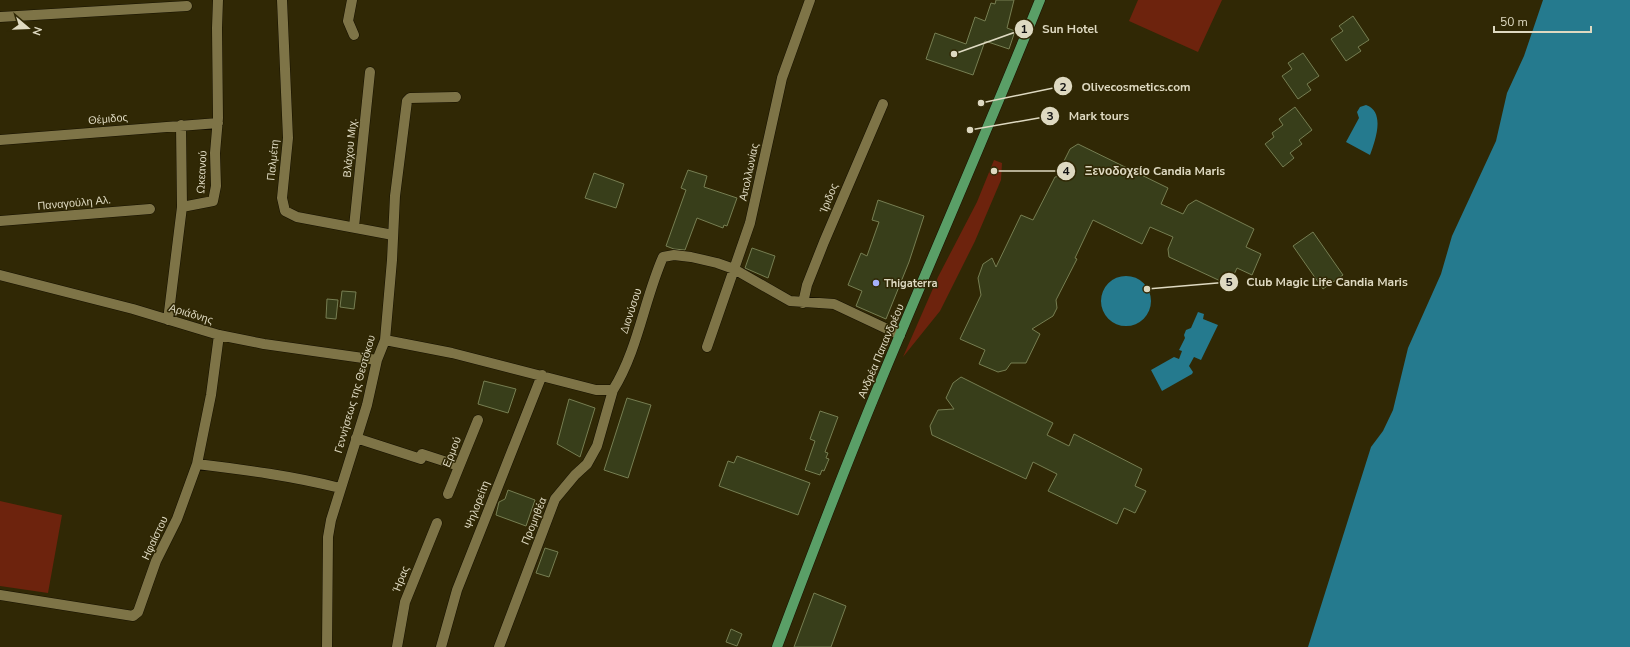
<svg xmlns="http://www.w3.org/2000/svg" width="1630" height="647" font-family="'Nunito Sans',sans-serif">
<rect width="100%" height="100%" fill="#302805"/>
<!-- green -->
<path fill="#6d230d" d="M 1138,0 L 1222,0 L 1198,52 L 1129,21 Z
M 994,160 L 1002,163 L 1001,180 L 975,241 L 940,311 L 903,357 L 938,277 L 977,202 Z
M 0,501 L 62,515 L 48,593 L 0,586 Z"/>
<!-- water -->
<path fill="#257a8e" d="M 1543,0 L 1630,0 L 1630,647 L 1308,647 L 1371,447 L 1383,431 L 1393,410 L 1408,348 L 1441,274 L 1452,236 L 1496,141 L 1507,93 L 1524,56 Z
M 1366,105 C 1386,112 1375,141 1370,155 L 1346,142 L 1359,118 L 1357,112 L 1360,107 Z
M1101 301a25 25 0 1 1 50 0a25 25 0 1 1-50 0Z
M 1198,312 L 1204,314 L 1203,319 L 1218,325 L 1201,360 L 1194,357 L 1189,366 L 1193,372 L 1192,374 L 1162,391 L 1151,370 L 1174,357 L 1179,359 L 1182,351 L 1179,350 L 1185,338 L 1184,335 L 1186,330 L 1191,328 Z"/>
<!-- building -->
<path fill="#383e1a" stroke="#767e52" d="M 996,0 L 1014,0 L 1007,28 L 1015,31 L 1009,49 L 985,41 L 973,75 L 926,59 L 935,33 L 966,44 L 975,17 L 985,21 L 991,3 L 995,4 Z
M 1353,16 L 1369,40 L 1358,47 L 1361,51 L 1346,61 L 1331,39 L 1343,31 L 1339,26 Z
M 1303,53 L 1319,76 L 1307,84 L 1311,90 L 1298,99 L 1282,76 L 1292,69 L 1288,63 Z
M 1295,107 L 1312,130 L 1299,140 L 1302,144 L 1290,153 L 1294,158 L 1283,167 L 1265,144 L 1274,137 L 1272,133 L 1283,125 L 1279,119 Z
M 1078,144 L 1168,188 L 1161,204 L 1183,214 L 1188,205 L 1196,200 L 1254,229 L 1246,247 L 1261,254 L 1252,275 L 1237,268 L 1229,285 L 1169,257 L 1168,249 L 1173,237 L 1150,227 L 1142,244 L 1093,220 L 1075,258 L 1077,259 L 1056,300 L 1057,308 L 1053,316 L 1032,329 L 1040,334 L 1026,363 L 1011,363 L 1006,370 L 998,372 L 979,364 L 985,350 L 960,339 L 981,295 L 978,278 L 983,264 L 992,258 L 996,267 L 1021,215 L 1033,220 L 1055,177 L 1060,176 L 1065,167 L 1063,163 L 1070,149 Z
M 688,170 L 707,176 L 704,187 L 737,198 L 727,226 L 724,225 L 723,228 L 697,218 L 685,250 L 674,249 L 666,246 L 686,190 L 681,188 Z
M 594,173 L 624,184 L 616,208 L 585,198 Z
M 878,200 L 924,216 L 909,262 L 886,319 L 856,306 L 862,291 L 848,285 L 861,253 L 867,256 L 879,222 L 872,220 Z
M 1313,232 L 1343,275 L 1323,289 L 1293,246 Z
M 752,248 L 775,256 L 768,278 L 745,268 Z
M 342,291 L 356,292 L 354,309 L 340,307 Z
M 327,299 L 338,300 L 336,319 L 326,318 Z
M 961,377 L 1053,423 L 1047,435 L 1069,446 L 1074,434 L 1142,469 L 1135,486 L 1146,491 L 1135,513 L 1124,508 L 1117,524 L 1048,491 L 1057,474 L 1033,462 L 1026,479 L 932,435 L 930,426 L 938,410 L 954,409 L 946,398 L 953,383 Z
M 484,381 L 516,389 L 508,413 L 478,404 Z
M 627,398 L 651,405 L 628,478 L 604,470 Z
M 569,399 L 595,408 L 580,457 L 557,444 Z
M 820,411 L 838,417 L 825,452 L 828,453 L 826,458 L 829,459 L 824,471 L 822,470 L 820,475 L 805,470 L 815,441 L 810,439 Z
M 737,456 L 810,483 L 798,515 L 719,486 L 728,461 L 734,463 Z
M 508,490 L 535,500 L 526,526 L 496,515 L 499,502 L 505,499 Z
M 545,548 L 558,552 L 549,577 L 536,573 Z
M 814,593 L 846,606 L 831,647 L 794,647 Z
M 731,629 L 742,634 L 737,646 L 726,642 Z"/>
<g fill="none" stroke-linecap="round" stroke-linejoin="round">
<defs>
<path id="minor" d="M 282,0 L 288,138 L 282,198 L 285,211 L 297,217 L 393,235
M 352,0 L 348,21 L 354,35
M 0,17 L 187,6
M 181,125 L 182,207
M 0,140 L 218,123
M 0,221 L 150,209
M 354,227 L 370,72
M 0,275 L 133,309 L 219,335 L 264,344 L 377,360
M 803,303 L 807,285 L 824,242 L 883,104
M 168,320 L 182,207 L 213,201 L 216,186 L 215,153 L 218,118 L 217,28 L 218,0
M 385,340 L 452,353 L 596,390 L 613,390 C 638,350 644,300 663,257 L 674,255 L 691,257 L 717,263 L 734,269 L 790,301 L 834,304 L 900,335
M 707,347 L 750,223 L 782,78 L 810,0
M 356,438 L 421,459 L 422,454 L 459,466
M 197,464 C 246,470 293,476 340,488
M 448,494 L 478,420
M 0,595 L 133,616 L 138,612 L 156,561 L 177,519 L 197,464 L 211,395 L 219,335
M 327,647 L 328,537 L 331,520 L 367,405 L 377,360 L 385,340 L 392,260 L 395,196 L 407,101 L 410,98 L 456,97
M 397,647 L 405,602 L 437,523
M 441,647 L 457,590 L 542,375
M 499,647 L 555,499 L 575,475 L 587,464 L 597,446 L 613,390"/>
<path id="major" d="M 777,647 C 810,559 843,472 879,385 C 932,257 988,129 1040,0"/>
</defs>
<!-- minor casing -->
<use href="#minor" stroke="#161100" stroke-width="11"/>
<!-- major casing -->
<use href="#major" stroke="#161100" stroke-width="11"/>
<!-- minor -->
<use href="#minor" stroke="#7e7447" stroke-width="10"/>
<!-- major -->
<use href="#major" stroke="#5a9f67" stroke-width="10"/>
</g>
<!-- markers -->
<circle fill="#a5b1fc" stroke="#302805" stroke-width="1.5" cx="876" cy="283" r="4"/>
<g text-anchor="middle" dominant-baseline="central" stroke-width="3" stroke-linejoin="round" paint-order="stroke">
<!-- street labels -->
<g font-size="11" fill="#ded9c1" stroke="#302805">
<text transform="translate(108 119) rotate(-5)">Θέμιδος</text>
<text transform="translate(350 148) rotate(-84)">Βλάχου Μιχ.</text>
<text transform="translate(273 160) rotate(-84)">Παλμέτη</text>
<text transform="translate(202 172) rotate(-87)">Ωκεανού</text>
<text transform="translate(749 172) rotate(-78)">Απολλωνίας</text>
<text transform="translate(829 198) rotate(-68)">Ίριδος</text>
<text transform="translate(74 203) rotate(-5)">Παναγούλη Αλ.</text>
<text transform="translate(631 311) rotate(-72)">Διονύσου</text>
<text transform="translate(191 314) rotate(17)">Αριάδνης</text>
<text transform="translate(881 351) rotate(-67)">Ανδρέα Παπανδρέου</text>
<text transform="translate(355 394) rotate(-74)">Γεννήσεως της Θεοτόκου</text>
<text transform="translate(452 452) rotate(-68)">Ερμού</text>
<text transform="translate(477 505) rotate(-69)">Ψηλορείτη</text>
<text transform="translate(534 521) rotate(-68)">Προμηθέα</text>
<text transform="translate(155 538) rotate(-65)">Ηφαίστου</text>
<text transform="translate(401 579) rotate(-68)">Ήρας</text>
</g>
<!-- poi labels -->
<g font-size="11" font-weight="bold" fill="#ded9c1" stroke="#302805" text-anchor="start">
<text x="884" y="283">Thigaterra</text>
</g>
</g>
<!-- callouts -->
<path fill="none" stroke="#ded9c1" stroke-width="1.5" d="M954 54L1024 29M981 103L1063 86M970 130L1050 116M994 171L1066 171M1147 289L1229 282"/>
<g fill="#ded9c1" stroke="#302805" stroke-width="1.5">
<circle cx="954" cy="54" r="4"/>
<circle cx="981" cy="103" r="4"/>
<circle cx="970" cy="130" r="4"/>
<circle cx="994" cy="171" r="4"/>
<circle cx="1147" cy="289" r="4"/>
<circle cx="1024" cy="29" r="10"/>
<circle cx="1063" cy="86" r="10"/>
<circle cx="1050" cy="116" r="10"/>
<circle cx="1066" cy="171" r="10"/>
<circle cx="1229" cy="282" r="10"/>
</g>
<g font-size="12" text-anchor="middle" font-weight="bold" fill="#111">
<text x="1024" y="33">1</text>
<text x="1063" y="91">2</text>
<text x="1050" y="120">3</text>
<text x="1066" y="175">4</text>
<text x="1229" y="286">5</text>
</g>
<g font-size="12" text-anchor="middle" font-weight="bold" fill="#ded9c1" stroke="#302805" stroke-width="3" stroke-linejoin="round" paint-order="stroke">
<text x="1070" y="33">Sun Hotel</text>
<text x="1136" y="91">Olivecosmetics.com</text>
<text x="1099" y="120">Mark tours</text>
<text x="1155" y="175">Ξενοδοχείο Candia Maris</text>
<text x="1327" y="286">Club Magic Life Candia Maris</text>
</g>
<!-- north arrow -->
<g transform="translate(28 28) rotate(109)" stroke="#302805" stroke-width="3" paint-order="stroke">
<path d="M0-3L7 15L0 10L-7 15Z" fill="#ded9c1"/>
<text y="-6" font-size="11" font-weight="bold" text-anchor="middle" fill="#ded9c1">N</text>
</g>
<!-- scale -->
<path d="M1494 26v6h97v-6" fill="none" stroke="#ded9c1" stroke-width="2"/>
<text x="1500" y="26" font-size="12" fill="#ded9c1" stroke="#302805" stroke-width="3" paint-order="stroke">50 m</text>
</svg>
